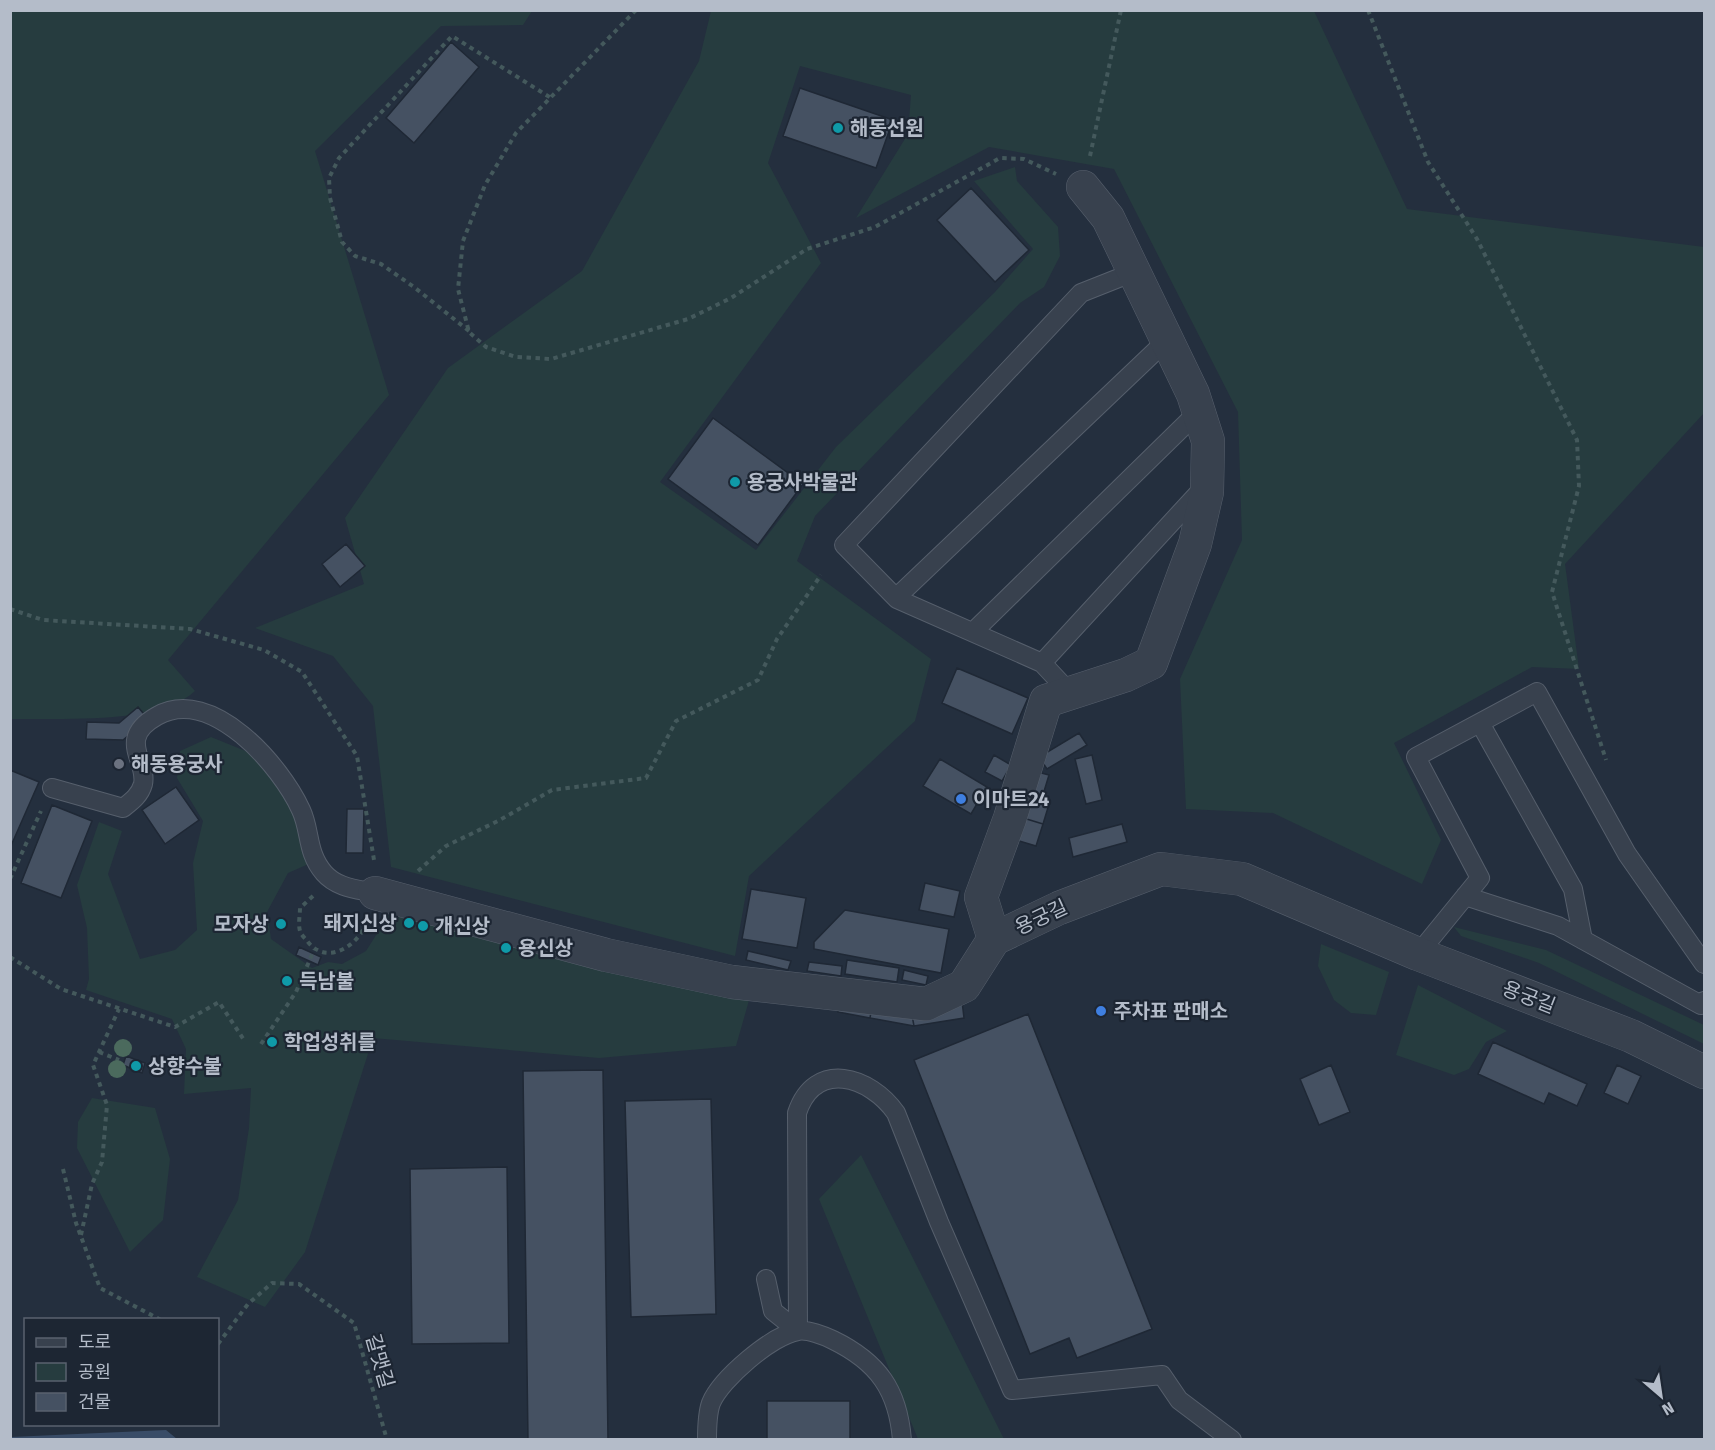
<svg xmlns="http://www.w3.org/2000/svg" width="1715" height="1450" font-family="'Fira Sans','Noto Sans KR',sans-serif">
<rect width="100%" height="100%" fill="#242f3e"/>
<!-- green -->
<path fill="#263c3f" d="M 10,11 L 532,11 L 523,25 L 441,26 L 315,151 L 389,395 L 168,660 L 195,691 C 160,725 59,718 11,719 Z
M 711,11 L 1314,11 L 1407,209 L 1704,247 L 1704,413 L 1565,564 L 1579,669 L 1532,667 L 1394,743 L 1441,840 L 1422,884 L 1273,813 L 1186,809 L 1180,679 L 1242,540 L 1238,412 L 1114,169 L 989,147 L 856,218 L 908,134 L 911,95 L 800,66 L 768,163 L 821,263 L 660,482 L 756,550 L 836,447 L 995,292 L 1033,249 L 974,181 L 1015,167 L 1017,181 L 1058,227 L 1060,256 L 1044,287 L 1020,303 L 815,516 L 797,561 L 931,659 L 915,721 L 749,876 L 735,956 L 391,867 L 373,706 L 333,656 L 255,628 L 364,584 L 345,518 L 448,368 L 582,271 L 699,61 Z
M 211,737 L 260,757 L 295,809 L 311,863 L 288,873 L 267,912 L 271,939 L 312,968 L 328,962 L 342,964 L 366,951 L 392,910 L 750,997 L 736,1046 L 599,1058 L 373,1038 L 305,1252 L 265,1307 L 197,1277 L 238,1200 L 249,1128 L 251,1088 L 184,1094 L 186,1049 L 172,1019 L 86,990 L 89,979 L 87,928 L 77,885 L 99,822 L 122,831 L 108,874 L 140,959 L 175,950 L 197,930 L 193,863 L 203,821 L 177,778 L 180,751 Z
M 1454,927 L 1546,950 L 1704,1025 L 1704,1044 L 1539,963 L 1461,936 Z
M 1321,944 L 1389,972 L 1376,1015 L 1351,1013 L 1334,1000 L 1318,966 Z
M 1418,985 L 1507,1031 L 1486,1042 L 1469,1069 L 1454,1075 L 1396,1055 Z
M 92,1098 L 155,1108 L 170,1159 L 163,1220 L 130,1252 L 77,1148 L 78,1122 Z
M 861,1155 L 1004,1439 L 918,1439 L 819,1199 Z"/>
<!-- water -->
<path fill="#394c67" d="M 166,1430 L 177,1439 L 11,1439 L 11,1437 Z"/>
<!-- building -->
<path fill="#455162" stroke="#1f2835" stroke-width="1.5" d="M 451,42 L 479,67 L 414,143 L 386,118 Z
M 800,88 L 893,120 L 876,168 L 783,136 Z
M 971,188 L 1029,250 L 995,282 L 937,220 Z
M 713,418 L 803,484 L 758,545 L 668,479 Z
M 346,544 L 365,566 L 340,587 L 322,564 Z
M 957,668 L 1028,698 L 1012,734 L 942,703 Z
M 138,707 L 148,719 L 123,740 L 86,739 L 87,722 L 119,723 Z
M 1079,733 L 1087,745 L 1047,769 L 1039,757 Z
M 994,755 L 1011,765 L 1002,781 L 985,772 Z
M 1092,755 L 1102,800 L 1086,804 L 1075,759 Z
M 940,759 L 987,787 L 971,814 L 923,786 Z
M 10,770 L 39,782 L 10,848 Z
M 1034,771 L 1049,775 L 1042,798 L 1027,794 Z
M 176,787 L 199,820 L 165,844 L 142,810 Z
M 1027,794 L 1050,801 L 1043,824 L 1020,817 Z
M 52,805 L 92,821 L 61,898 L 21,883 Z
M 347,809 L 364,809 L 363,853 L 346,853 Z
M 1020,817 L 1043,824 L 1036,846 L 1013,839 Z
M 1122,824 L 1127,842 L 1073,857 L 1069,838 Z
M 925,883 L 960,891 L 954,917 L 919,910 Z
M 751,889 L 806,898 L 797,948 L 742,939 Z
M 845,910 L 949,929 L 941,973 L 814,949 L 814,942 Z
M 299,947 L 321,957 L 318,965 L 296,955 Z
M 748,951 L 791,961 L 788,970 L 746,960 Z
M 847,960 L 899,968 L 897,982 L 845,974 Z
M 809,962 L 842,966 L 841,976 L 807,971 Z
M 904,970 L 928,976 L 926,985 L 902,980 Z
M 962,1001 L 964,1018 L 914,1026 L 911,1010 Z
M 839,1003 L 872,1006 L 870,1018 L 838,1012 Z
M 872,1006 L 911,1010 L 914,1026 L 870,1018 Z
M 1028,1014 L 1152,1329 L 1077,1358 L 1069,1338 L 1030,1354 L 914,1060 Z
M 1493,1042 L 1587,1084 L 1577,1106 L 1549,1093 L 1544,1104 L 1478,1074 Z
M 126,1056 L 145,1063 L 142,1073 L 123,1065 Z
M 1331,1065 L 1350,1112 L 1319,1125 L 1300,1079 Z
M 1617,1065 L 1641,1076 L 1628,1104 L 1604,1093 Z
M 603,1070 L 608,1440 L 528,1440 L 523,1071 Z
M 711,1099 L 716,1314 L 631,1317 L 625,1101 Z
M 507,1167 L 509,1343 L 412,1344 L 410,1169 Z
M 767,1401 L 850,1401 L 850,1440 L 767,1440 Z"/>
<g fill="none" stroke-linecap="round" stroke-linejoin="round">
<defs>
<path id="service" d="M 1134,272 L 1081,293 L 844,545 L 897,599 L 1042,663 L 1204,487
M 900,594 L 1167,340
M 973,632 L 1199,411
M 1042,663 L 1070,693
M 1480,723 L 1573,889 L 1583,940
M 52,788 L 123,808 C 132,801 140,795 143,784 C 148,761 116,739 157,716 C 212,685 281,766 301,810 C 311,831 306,852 324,873 C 337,888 357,889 375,893
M 1465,896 L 1558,926 L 1701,1005 L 1704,1001
M 1418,954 L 1480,878 L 1416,757 L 1537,692 L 1627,854 L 1704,964
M 766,1279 L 773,1311 L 798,1331
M 798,1331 L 797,1113 C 815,1059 870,1076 896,1113 L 939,1222 L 1012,1390 L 1162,1375 L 1179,1400 L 1232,1440
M 707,1440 C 707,1428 707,1414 711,1403 C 721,1379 772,1335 798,1331 C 807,1329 825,1336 833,1340 C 878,1362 898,1390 902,1440"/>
<path id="minor" d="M 375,893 L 606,955 L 732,982 L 926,1004 L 964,986 L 994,939 L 1059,908 L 1161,869 L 1242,879 L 1418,954 L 1631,1036 L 1704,1072
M 994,939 L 981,897 L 1010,818 L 1046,701 L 1126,675 L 1151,663 L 1195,544 L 1207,492 L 1208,441 L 1193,394 L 1108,218 L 1083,187"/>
</defs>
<!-- service casing -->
<use href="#service" stroke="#565f6c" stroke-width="20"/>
<!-- minor casing -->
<use href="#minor" stroke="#565f6c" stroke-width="34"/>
<!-- path -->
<path stroke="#44595c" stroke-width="4" stroke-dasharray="4.5 4.5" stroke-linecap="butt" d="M 636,10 L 516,133 L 485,185 L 463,241 L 458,289 L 469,332 L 486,347 L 516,357 L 551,359 L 688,319 L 731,298 L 807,249 L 875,227 L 1000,158 L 1024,159 L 1056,174
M 1368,10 L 1428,162 L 1477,239 L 1577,440 L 1579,486 L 1552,592 L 1606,760
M 1090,156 L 1121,10
M 469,331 L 414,287 L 381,264 L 355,256 L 342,242 L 330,198 L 329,178 L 339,158 L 452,36 L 551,98
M 10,609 L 43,620 L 190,629 L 264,650 L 302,672 L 357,756 L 374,860
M 418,871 L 446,846 L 498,821 L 552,790 L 646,778 L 676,721 L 758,680 L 777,639 L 821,575
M 10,879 L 41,811
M 313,896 L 300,908 C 300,915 298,924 300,931 C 301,935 306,939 308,942 C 327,966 358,946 366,923
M 10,957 L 61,989 L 175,1027 L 219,1002 L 244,1040
M 261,1044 L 296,992 L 314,950
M 99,1052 L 119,1060
M 63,1169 L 76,1223 L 100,1288 L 161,1320
M 81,1235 L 92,1184 L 102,1162 L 107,1105 L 93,1065 L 119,1009
M 218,1344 L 248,1304 L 272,1283 L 299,1284 L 354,1323 L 387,1440"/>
<!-- service -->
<use href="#service" stroke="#38414e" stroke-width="18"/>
<!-- minor -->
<use href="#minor" stroke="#38414e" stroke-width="33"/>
</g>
<!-- trees -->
<g fill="#4b6a5d">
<circle cx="123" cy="1048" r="9"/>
<circle cx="117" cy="1069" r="9"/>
</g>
<!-- markers -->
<g fill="#0f9aa8" stroke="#1d2633" stroke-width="2">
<circle cx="838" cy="128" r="6"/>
<circle cx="735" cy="482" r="6"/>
<circle cx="409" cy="923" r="6"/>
<circle cx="281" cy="924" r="6"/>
<circle cx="423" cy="926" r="6"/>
<circle cx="506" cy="948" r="6"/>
<circle cx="287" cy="981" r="6"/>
<circle cx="272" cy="1042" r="6"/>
<circle cx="136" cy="1066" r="6"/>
</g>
<circle fill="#6b7280" stroke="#1d2633" stroke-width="2" cx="119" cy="764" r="6"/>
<g fill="#3f7fe0" stroke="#1d2633" stroke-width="2">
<circle cx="961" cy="799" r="6"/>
<circle cx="1101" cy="1011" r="6"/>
</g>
<g text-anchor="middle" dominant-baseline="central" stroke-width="4.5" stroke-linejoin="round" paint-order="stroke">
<!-- poi labels -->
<g font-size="20" font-weight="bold" fill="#b4bcc9" stroke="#1d2633" text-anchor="start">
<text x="850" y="128">해동선원</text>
<text x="747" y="482">용궁사박물관</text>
<text x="131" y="764">해동용궁사</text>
<text x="973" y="799">이마트24</text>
<text x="397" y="923" text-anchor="end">돼지신상</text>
<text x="269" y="924" text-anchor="end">모자상</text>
<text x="435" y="926">개신상</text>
<text x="518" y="948">용신상</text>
<text x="299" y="981">득남불</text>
<text x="1113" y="1011">주차표 판매소</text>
<text x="284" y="1042">학업성취를</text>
<text x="148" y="1066">상향수불</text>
</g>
<!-- street labels -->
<g font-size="20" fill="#b4bcc9" stroke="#1d2633">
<text transform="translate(1041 917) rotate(-25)">용궁길</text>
<text transform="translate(1529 997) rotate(21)">용궁길</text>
<text transform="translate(380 1361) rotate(74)">갈맷길</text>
</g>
</g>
<!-- border -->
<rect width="1715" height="1450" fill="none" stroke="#b4bcc9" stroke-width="24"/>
<!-- legend -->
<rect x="24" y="1318" width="195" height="108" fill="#1d2633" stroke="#59626f" stroke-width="1.5"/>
<rect x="36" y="1338" width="30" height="9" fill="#38414e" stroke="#59626f" stroke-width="1.5"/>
<text x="78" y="1348" font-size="18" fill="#b4bcc9">도로</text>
<rect x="36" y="1363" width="30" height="18" fill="#263c3f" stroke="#59626f" stroke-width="1.5"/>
<text x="78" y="1378" font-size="18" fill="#b4bcc9">공원</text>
<rect x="36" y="1393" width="30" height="18" fill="#455162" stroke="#59626f" stroke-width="1.5"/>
<text x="78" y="1408" font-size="18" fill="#b4bcc9">건물</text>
<!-- north arrow -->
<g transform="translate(1661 1396) rotate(151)" stroke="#1d2633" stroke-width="4.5" paint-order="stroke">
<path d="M0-4.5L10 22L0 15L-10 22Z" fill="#b4bcc9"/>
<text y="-9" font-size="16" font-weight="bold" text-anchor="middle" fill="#b4bcc9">N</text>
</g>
</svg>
